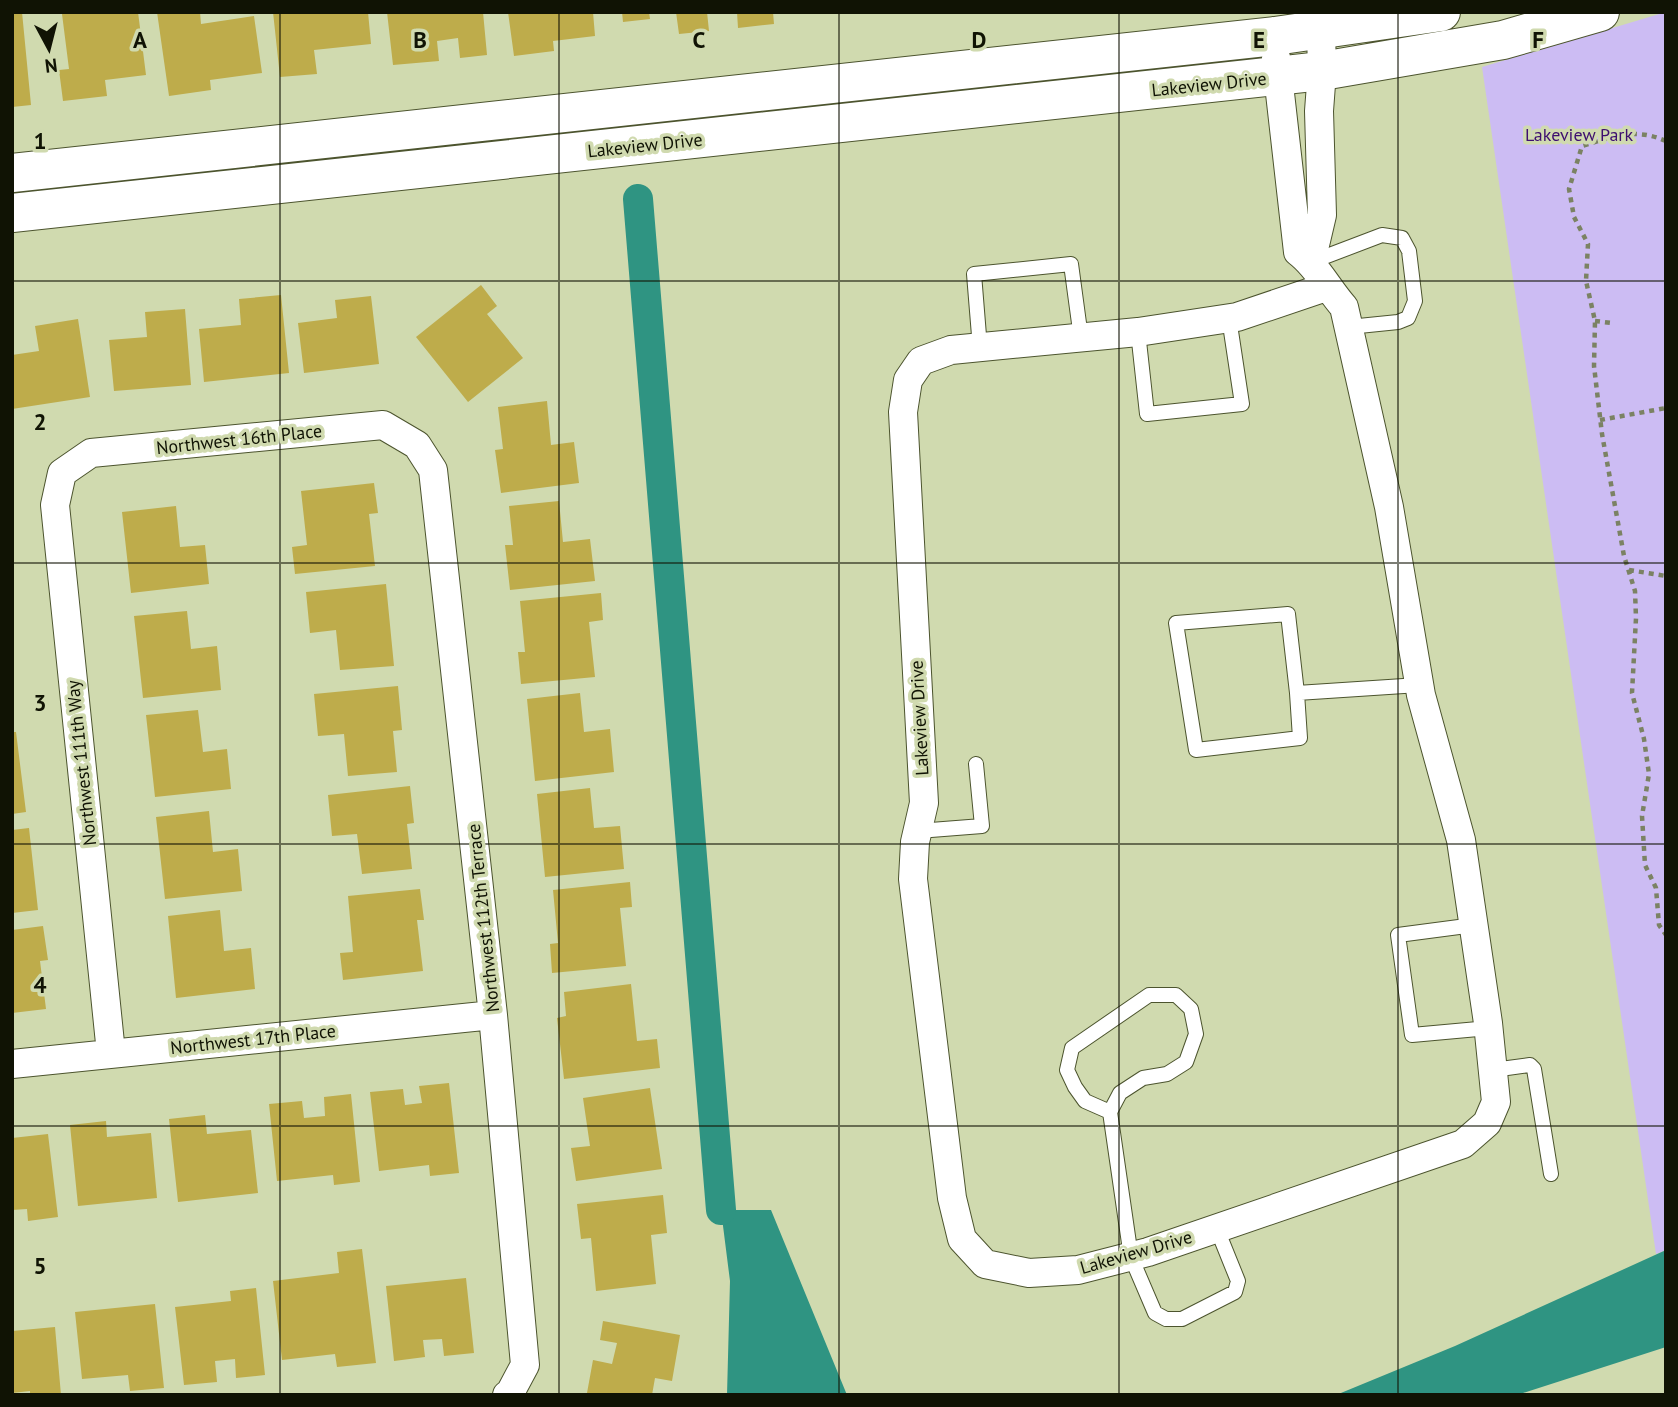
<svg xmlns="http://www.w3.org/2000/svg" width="1678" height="1407" font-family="'PT Sans',sans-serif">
<rect width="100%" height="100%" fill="#d0daaf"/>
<!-- green -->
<path fill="#ccbcf3" d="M 1666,12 L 1666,1250 L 1656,1254 L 1482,67 Z"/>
<!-- water -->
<path fill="#2f9482" d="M 721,1210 L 771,1210 L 847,1395 L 727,1395 L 730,1281 Z
M 1666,1250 L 1666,1347 L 1517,1395 L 1336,1395 L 1455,1346 Z"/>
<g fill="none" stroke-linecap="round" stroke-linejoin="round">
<!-- canal -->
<path stroke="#2f9482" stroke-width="30" d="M 638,199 L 721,1210"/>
</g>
<!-- building -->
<path fill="#beac4b" d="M 12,12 L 22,12 L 31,105 L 12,107 Z
M 80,12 L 138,12 L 146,75 L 105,80 L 107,96 L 63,101 L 59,70 L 69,69 L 62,14 Z
M 157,12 L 200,12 L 201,24 L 254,16 L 262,73 L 210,80 L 211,90 L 169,96 Z
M 273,12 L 368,12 L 371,44 L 314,50 L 317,74 L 280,77 Z
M 387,12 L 483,12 L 487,55 L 460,58 L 458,38 L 437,41 L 439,61 L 393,65 Z
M 508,12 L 593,12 L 595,36 L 553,41 L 554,51 L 514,56 Z
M 622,12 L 649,12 L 650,19 L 623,22 Z
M 676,12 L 707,12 L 709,31 L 679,34 Z
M 737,12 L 773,12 L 774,24 L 738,28 Z
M 481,285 L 497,306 L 487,314 L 523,358 L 468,402 L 416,337 Z
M 281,295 L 289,373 L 204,382 L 199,329 L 241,325 L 239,299 Z
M 371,296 L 379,364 L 304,373 L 298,323 L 337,318 L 335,300 Z
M 185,309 L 191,385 L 114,391 L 109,340 L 147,337 L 145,312 Z
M 78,319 L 90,397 L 12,409 L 12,355 L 39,351 L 35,326 Z
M 547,401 L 551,445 L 574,442 L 579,483 L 501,493 L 495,450 L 503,449 L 498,407 Z
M 374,483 L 378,513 L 369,514 L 375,566 L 295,574 L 292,547 L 307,545 L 301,491 Z
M 559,501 L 563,542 L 590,539 L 595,581 L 510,590 L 505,545 L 513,545 L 509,506 Z
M 176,506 L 180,547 L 205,545 L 209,584 L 131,593 L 122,512 Z
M 386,584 L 394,666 L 340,670 L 336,630 L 310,633 L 306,592 Z
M 601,593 L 603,620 L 589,622 L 595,677 L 521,684 L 518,652 L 525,652 L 520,601 Z
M 187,611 L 191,649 L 217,646 L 221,690 L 143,698 L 134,616 Z
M 398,686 L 402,730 L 393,731 L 397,772 L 348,776 L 344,734 L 318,736 L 314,694 Z
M 580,693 L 584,732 L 610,729 L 614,772 L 535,781 L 527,699 Z
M 198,710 L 203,752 L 227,749 L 231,789 L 155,797 L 146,715 Z
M 12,732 L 16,732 L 26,812 L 12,814 Z
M 410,786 L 414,823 L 407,824 L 412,869 L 362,874 L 357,834 L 332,836 L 328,795 Z
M 590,788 L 594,828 L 620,826 L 624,869 L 545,877 L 537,794 Z
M 209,811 L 213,852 L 238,849 L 242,891 L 165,899 L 156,817 Z
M 29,828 L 38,910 L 12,913 L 12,830 Z
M 630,882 L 632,907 L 620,908 L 626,966 L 552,973 L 550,944 L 558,943 L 553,890 Z
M 420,889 L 424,920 L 417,920 L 423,971 L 343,980 L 340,953 L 353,952 L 348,896 Z
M 220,910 L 224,951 L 251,948 L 255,989 L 176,998 L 168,916 Z
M 43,926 L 48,960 L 40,961 L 46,1009 L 12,1013 L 12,930 Z
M 631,984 L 637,1041 L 657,1039 L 660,1068 L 564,1079 L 557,1018 L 566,1016 L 564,992 Z
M 449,1083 L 459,1173 L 430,1176 L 429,1165 L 379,1171 L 370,1092 L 403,1089 L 405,1105 L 422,1103 L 419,1086 Z
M 650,1088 L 662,1169 L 576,1181 L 571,1148 L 590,1146 L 583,1098 Z
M 351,1094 L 360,1182 L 334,1185 L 333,1175 L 277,1181 L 269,1104 L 302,1101 L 304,1118 L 325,1116 L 324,1097 Z
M 205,1115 L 207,1134 L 251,1130 L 258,1193 L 178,1202 L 169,1119 Z
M 106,1121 L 107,1137 L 151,1133 L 157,1198 L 78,1206 L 70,1125 Z
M 48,1134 L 58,1217 L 28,1221 L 27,1209 L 12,1210 L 12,1138 Z
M 663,1195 L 667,1233 L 651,1235 L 656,1284 L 596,1291 L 591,1238 L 581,1239 L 577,1204 Z
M 362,1249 L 376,1363 L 337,1367 L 335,1354 L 282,1360 L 273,1281 L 339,1273 L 337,1252 Z
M 466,1278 L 474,1353 L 444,1356 L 442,1339 L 423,1340 L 425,1357 L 394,1361 L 386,1286 Z
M 256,1288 L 265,1375 L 236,1378 L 235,1359 L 215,1361 L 217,1382 L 184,1385 L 175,1307 L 231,1301 L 230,1291 Z
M 155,1304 L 164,1388 L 130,1391 L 128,1375 L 82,1379 L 75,1312 Z
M 603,1321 L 680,1335 L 672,1381 L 655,1378 L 652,1395 L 587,1393 L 593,1360 L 612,1364 L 617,1343 L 600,1340 Z
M 55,1327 L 61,1395 L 30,1395 L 30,1391 L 12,1393 L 12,1331 Z"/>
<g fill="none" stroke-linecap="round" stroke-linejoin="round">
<defs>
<path id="lane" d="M 1311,262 L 1382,235 L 1402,238 L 1409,251 L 1415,301 L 1408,318 L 1398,322 L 1349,327
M 1138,332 L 1147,414 L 1242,404 L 1229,318
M 980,348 L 974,274 L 1071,264 L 1081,338
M 1297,693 L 1300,738 L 1196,750 L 1176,623 L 1288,614 L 1297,693 L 1419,685
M 918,831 L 982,826 L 976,764
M 1474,925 L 1398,935 L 1412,1035 L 1489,1028
M 1493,1070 L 1530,1065 L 1534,1069 L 1551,1174
M 1110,1112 L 1120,1093 L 1143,1078 L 1167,1074 L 1186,1062 L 1196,1034 L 1191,1009 L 1176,995 L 1149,995 L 1072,1048 L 1067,1070 L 1075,1087 L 1085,1101 L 1110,1112 L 1131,1257 L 1155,1313 L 1166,1319 L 1182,1319 L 1235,1292 L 1238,1281 L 1217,1229"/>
<path id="street" d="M 1276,58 L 1298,252 C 1317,266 1328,289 1344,307 L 1389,507 L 1421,695 L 1461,840 L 1488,1023 L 1496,1102 L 1487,1123 L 1463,1144 L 1148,1252 L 1078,1270 L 1029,1273 L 985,1264 L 962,1239 L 952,1198 L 913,879 L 915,842 L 924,803 L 903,412 L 908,380 L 921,361 L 951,350 L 1138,332 L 1237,317 L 1326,287
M 1311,262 L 1322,215 L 1319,111 L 1322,71 L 1321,31
M 111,1053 L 55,505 L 62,473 L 91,453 L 383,425 L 417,445 L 433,470 L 493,1015 L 525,1365 L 510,1393 L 507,1395
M 12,1064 L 493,1015"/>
<path id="secondary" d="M 12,173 L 1275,36 L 1441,12
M 12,213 L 1322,71 L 1503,40 L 1600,12"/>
</defs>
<!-- lane casing -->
<use href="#lane" stroke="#4c542e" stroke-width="16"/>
<!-- street casing -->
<use href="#street" stroke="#4c542e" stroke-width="30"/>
<!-- secondary casing -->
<use href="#secondary" stroke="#4c542e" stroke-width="40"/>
<!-- path -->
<path stroke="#7b8263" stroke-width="4.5" stroke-dasharray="5 5" stroke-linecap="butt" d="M 1666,141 C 1634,127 1613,137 1582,146 L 1569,189 L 1574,217 L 1588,244 L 1586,281 L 1595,321 L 1594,366 L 1602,434 L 1624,556 L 1635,591 L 1636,618 L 1632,693 L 1644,739 L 1649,774 L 1642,816 L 1645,865 L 1656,888 L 1659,925 L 1666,935
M 1595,321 L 1612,323
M 1600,420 L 1666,408
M 1629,570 L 1666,576"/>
<!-- lane -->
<use href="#lane" stroke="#fff" stroke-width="14"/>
<!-- street -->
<use href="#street" stroke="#fff" stroke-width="28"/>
<!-- secondary -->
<use href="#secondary" stroke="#fff" stroke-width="38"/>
</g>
<!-- grid -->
<path fill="none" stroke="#101304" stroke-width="2" stroke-opacity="0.55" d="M 280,12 L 280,1395M 559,12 L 559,1395M 839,12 L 839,1395M 1119,12 L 1119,1395M 1398,12 L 1398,1395M 12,281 L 1666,281M 12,563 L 1666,563M 12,844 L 1666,844M 12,1126 L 1666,1126"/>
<g text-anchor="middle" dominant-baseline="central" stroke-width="7" stroke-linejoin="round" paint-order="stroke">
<!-- street labels -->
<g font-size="18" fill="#101304" stroke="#d0daaf">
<text transform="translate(1209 84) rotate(-6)">Lakeview Drive</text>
<text transform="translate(645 145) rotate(-6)">Lakeview Drive</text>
<text transform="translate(239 439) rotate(-6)">Northwest 16th Place</text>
<text transform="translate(919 718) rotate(-93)">Lakeview Drive</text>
<text transform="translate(81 763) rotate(-96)">Northwest 111th Way</text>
<text transform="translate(483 918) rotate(-96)">Northwest 112th Terrace</text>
<text transform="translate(253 1039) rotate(-6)">Northwest 17th Place</text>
<text transform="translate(1136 1252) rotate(-16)">Lakeview Drive</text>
</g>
<!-- park labels -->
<g font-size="18" fill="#3d0e6f" stroke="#d0daaf">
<text x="1579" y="134">Lakeview Park</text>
</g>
</g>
<g font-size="23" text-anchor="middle" font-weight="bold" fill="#101304" stroke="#d0daaf" stroke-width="7" stroke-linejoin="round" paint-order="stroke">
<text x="140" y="48">A</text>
<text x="420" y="48">B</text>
<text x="699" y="48">C</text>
<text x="979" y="48">D</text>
<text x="1259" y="48">E</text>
<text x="1538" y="48">F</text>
<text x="40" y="149">1</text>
<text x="40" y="430">2</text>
<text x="40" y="711">3</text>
<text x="40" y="993">4</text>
<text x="40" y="1274">5</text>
</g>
<!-- border -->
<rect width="1678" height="1407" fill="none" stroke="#101304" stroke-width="28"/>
<!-- north arrow -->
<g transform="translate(49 49) rotate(173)" stroke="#d0daaf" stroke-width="5" paint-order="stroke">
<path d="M0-5L12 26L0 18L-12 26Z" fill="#101304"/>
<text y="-10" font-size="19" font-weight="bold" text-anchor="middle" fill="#101304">N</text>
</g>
</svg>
